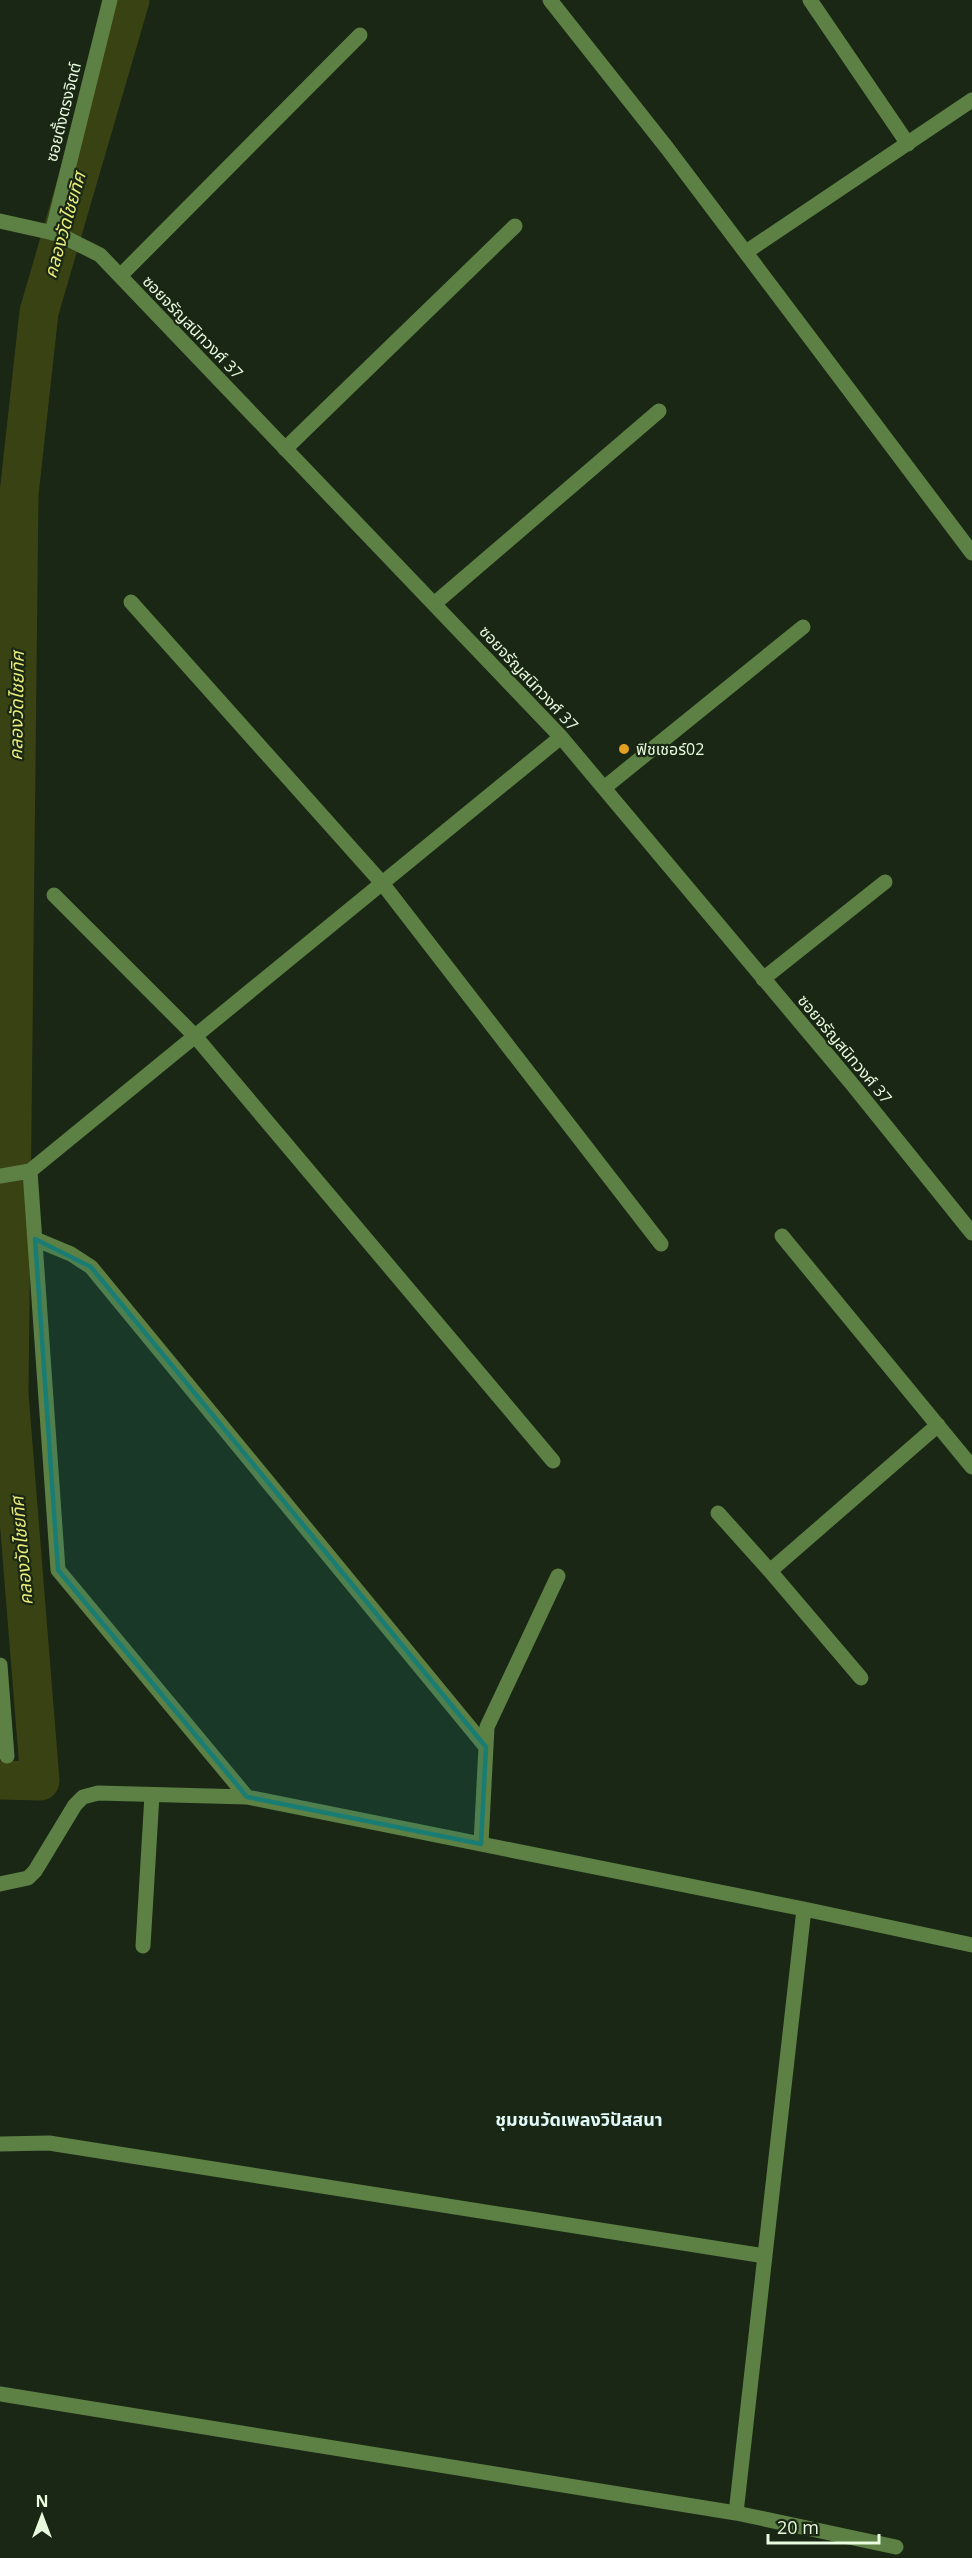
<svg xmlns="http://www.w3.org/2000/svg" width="972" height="2558" font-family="'Open Sans','Noto Sans Thai',sans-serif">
<rect width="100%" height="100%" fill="#192714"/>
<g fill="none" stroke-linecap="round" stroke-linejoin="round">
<!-- canal -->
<path stroke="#394212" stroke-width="39" d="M 0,1780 L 40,1781 L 9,1394 L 19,494 L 39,312 L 130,0"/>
<!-- minor -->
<path stroke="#5d8045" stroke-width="15" d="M 550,0 L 667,148 L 972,553
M 810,0 L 908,144
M 0,221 L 58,234 L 100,255 L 561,737 L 852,1084 L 972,1233
M 52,233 L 110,0
M 746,252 L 972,100
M 120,276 L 360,35
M 285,449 L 515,226
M 131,602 L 382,883 L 661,1244
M 434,604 L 659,411
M 604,788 L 803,627
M 54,895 L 195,1036 L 553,1461
M 763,979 L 885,882
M 30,1171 L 58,1570 L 247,1797
M 0,1176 L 30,1171 L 561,737
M 782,1236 L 972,1467
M 35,1239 L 71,1254 L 91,1267 L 486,1747
M 718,1513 L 770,1571 L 938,1425
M 770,1571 L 861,1678
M 0,1665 L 7,1756
M 481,1844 L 487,1727 L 558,1576
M 0,1884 L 28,1878 L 35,1871 L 75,1805 L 83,1797 L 98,1793 L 247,1797 L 804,1909 L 972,1945
M 143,1946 L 152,1795
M 0,2144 L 49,2143 L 765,2256
M 0,2394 L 736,2513 L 896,2547
M 736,2513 L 804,1909"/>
</g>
<!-- marked area -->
<path fill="#1a7d74" fill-opacity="0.2" stroke="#1a7d74" stroke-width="4.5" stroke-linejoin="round" d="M 35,1239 L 91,1267 L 486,1747 L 481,1844 L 247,1797 L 58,1570 Z"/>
<!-- markers -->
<circle fill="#e3a022" stroke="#192714" stroke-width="2" cx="624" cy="749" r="6"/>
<g text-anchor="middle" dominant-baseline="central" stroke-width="4.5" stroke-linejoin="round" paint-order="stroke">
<!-- street labels -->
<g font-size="16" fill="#e8fbde" stroke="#192714">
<text transform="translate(63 112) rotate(-76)">ซอยตั้งตรงจิตต์</text>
<text transform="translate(193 327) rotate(46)">ซอยจรัญสนิทวงศ์ 37</text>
<text transform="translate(529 678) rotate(47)">ซอยจรัญสนิทวงศ์ 37</text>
<text transform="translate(845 1049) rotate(50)">ซอยจรัญสนิทวงศ์ 37</text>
</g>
<!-- poi labels -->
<g font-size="16" fill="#e8fbde" stroke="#192714" text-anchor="start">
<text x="636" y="749">ฟิชเชอร์02</text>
</g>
<!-- water labels -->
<g font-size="18" font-style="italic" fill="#ecee79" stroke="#192714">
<text transform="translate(64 225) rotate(-74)">คลองวัดไชยทิศ</text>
<text transform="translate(16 706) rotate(-89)">คลองวัดไชยทิศ</text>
<text transform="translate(21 1551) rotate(-95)">คลองวัดไชยทิศ</text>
</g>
<!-- neighbourhood labels -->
<g font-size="18" font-weight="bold" fill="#e0fbf9" stroke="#192714">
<text x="579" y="2119">ชุมชนวัดเพลงวิปัสสนา</text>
</g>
</g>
<!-- north arrow -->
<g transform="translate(42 2516)" stroke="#192714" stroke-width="4.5" paint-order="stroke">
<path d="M0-4.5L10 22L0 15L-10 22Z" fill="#e8fbde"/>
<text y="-9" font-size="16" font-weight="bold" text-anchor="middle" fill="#e8fbde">N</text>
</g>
<!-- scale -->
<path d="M768 2534v9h111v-9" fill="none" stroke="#e8fbde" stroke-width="3"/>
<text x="777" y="2534" font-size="18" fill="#e8fbde" stroke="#192714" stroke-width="4.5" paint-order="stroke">20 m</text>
</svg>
